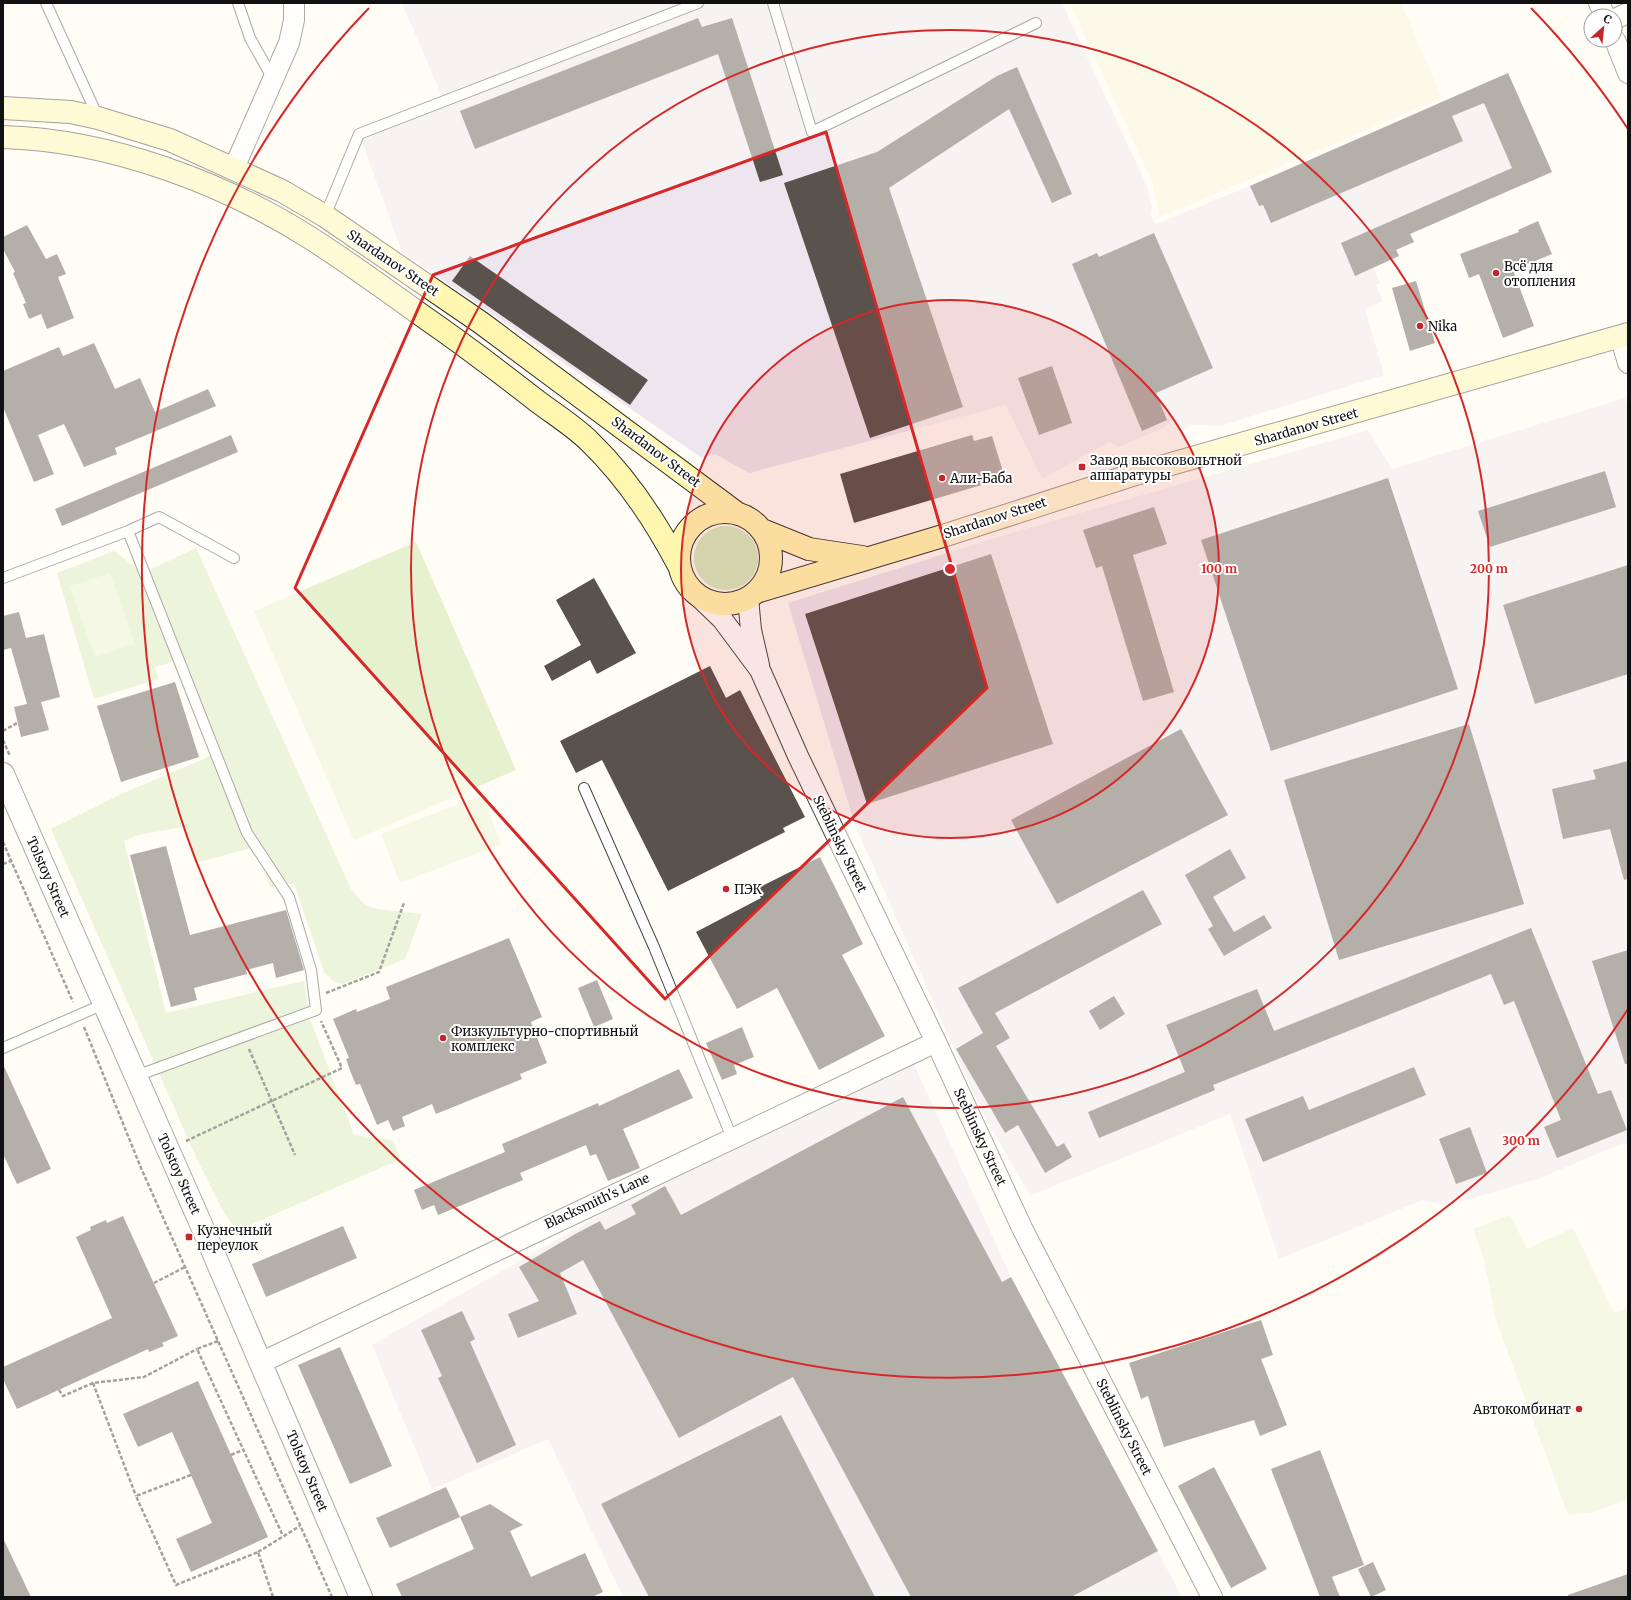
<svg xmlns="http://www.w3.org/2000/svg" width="1631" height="1600" font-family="Merriweather,serif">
<rect width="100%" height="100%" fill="#fffdf5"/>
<!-- industrial -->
<path fill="#eee6ef" d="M 402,3 L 1062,3 L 1147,186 L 1152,208 L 1151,216 L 1156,224 L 1250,186 L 1508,73 L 1552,172 L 1411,234 L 1414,242 L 1393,240 L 1399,256 L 1374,268 L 1380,283 L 1376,285 L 1383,301 L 1365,309 L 1384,375 L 1220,426 L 1192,425 L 1182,431 L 1174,418 L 1165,427 L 1119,447 L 1109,442 L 1042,479 L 1006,405 L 749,473 L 715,454 L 702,458 L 402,252 L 359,134 L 444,101 Z
M 1625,398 L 1628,407 L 1628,1144 L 1623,1143 L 1538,1179 L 1446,1206 L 1423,1200 L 1279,1259 L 1230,1114 L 1030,1196 L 983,1114 L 855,825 L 788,603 L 1008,534 L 1368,430 L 1392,469 Z
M 912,1060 L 1011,1277 L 1182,1597 L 623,1597 L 548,1439 L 432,1489 L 372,1345 L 658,1182 Z"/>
<!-- farmland -->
<path fill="#f6f3d4" d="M 1070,3 L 1401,3 L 1442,98 L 1160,217 L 1153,184 Z"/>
<!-- green -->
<path fill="#d5ebbd" d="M694 558a32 32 0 1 1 64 0a32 32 0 1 1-64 0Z
M 196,548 L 351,889 L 365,905 L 377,909 L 422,914 L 405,959 L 342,984 L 333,981 L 324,972 L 294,883 L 270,887 L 255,847 L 195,863 L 183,827 L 138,835 L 124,841 L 166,1013 L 304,981 L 310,1019 L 354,1135 L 392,1140 L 401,1159 L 236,1231 L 221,1207 L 196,1157 L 51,829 L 121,794 L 204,759 L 219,749 L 183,659 L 155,667 L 158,679 L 94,699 L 57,573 L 114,551 L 143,573 Z"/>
<!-- pitch -->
<path fill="#e6f2cf" d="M 416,542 L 516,770 L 354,840 L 254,611 Z
M 110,573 L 135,644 L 95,657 L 70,586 Z
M 482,795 L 501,844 L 400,883 L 381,834 Z
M 1510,1215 L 1527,1249 L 1573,1228 L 1614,1313 L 1628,1308 L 1628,1499 L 1594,1512 L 1568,1515 L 1496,1320 L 1484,1259 L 1473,1229 Z"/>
<!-- building -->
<path fill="#5a524d" d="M 698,18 L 702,27 L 732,18 L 783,175 L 760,182 L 718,54 L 475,149 L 460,111 Z
M 1017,67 L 1072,194 L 1052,203 L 1009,109 L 889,188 L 963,407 L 870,438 L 784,183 L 877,152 L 997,76 Z
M 1508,73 L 1552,172 L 1410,234 L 1414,242 L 1396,250 L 1399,256 L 1355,276 L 1341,243 L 1512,168 L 1484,103 L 1452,116 L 1463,141 L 1271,223 L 1263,205 L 1259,206 L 1250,186 Z
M 1538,221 L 1552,254 L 1513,270 L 1534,326 L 1503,338 L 1479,274 L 1469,278 L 1460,254 L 1519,232 L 1518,230 Z
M 27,225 L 46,259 L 57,254 L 66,274 L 58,277 L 74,318 L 47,329 L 41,314 L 29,319 L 23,304 L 26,303 L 13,273 L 15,272 L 3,249 L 3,237 Z
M 1154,233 L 1213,368 L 1156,393 L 1167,420 L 1142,431 L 1072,264 L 1097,253 L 1099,257 Z
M 470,256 L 648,380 L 630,405 L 452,281 Z
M 1416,281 L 1435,343 L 1410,351 L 1392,288 Z
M 94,343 L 115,389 L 140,378 L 155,412 L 208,389 L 216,406 L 115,448 L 117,454 L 84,467 L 64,424 L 38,435 L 54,474 L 34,482 L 3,407 L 3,371 L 59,347 L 63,356 Z
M 1052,366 L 1072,423 L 1039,435 L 1018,378 Z
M 231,435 L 238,452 L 62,526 L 55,509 Z
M 972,435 L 974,441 L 992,436 L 1005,478 L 854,523 L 840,474 Z
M 1605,471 L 1616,507 L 1490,547 L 1478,511 Z
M 1388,478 L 1458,689 L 1271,751 L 1201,540 Z
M 1154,507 L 1167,544 L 1133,555 L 1174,692 L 1143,701 L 1102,566 L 1096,568 L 1083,530 Z
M 991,554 L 1053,744 L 867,804 L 805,614 Z
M 1628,565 L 1628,674 L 1535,704 L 1503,605 Z
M 594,578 L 636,653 L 597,674 L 590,660 L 552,681 L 544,666 L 581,645 L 556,600 Z
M 19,612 L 26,638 L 44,634 L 60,697 L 41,702 L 49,730 L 21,737 L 14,707 L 27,704 L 11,648 L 3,650 L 3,616 Z
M 710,666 L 726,698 L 740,690 L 805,817 L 783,828 L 785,832 L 668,891 L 602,760 L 576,773 L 560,741 Z
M 175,682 L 199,757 L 121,782 L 97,706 Z
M 1469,724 L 1524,904 L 1339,960 L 1284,780 Z
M 1181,729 L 1228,815 L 1057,904 L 1011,820 Z
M 1628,761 L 1628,879 L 1624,880 L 1610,829 L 1563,839 L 1552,789 L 1596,779 L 1593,770 Z
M 166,846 L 190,935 L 286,910 L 304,970 L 276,978 L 273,963 L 246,970 L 247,974 L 194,988 L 197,1000 L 171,1007 L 130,855 Z
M 1230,849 L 1246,878 L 1213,897 L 1234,932 L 1264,915 L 1272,928 L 1224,956 L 1208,929 L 1213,926 L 1185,875 Z
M 820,857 L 863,944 L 842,955 L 885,1036 L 819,1070 L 777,988 L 737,1009 L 696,932 L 761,898 L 756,889 Z
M 1143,890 L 1162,924 L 995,1013 L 1010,1038 L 996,1046 L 1057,1147 L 1064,1143 L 1072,1157 L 1045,1173 L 1018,1125 L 1005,1133 L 956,1049 L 983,1033 L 958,988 Z
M 1531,928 L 1598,1094 L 1611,1090 L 1627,1130 L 1557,1158 L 1544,1127 L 1561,1120 L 1514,1001 L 1504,1005 L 1491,974 L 1213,1085 L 1215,1090 L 1099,1138 L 1088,1112 L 1185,1072 L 1166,1025 L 1257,989 L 1274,1031 Z
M 509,938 L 542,1017 L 531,1022 L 547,1063 L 520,1074 L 522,1079 L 436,1114 L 432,1104 L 402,1117 L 405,1126 L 393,1131 L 388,1120 L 377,1125 L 360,1084 L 356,1085 L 351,1073 L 346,1059 L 349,1058 L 333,1019 L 356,1009 L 357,1012 L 390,999 L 386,987 Z
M 1628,950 L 1628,1064 L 1625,1064 L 1592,961 Z
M 597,980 L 613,1019 L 594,1027 L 578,988 Z
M 1114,996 L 1125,1014 L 1100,1030 L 1089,1011 Z
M 742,1027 L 754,1057 L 734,1065 L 737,1074 L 722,1080 L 706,1043 Z
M 3,1064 L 51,1169 L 17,1184 L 3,1154 Z
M 1414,1067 L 1426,1095 L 1263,1162 L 1245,1119 L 1303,1096 L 1309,1110 Z
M 679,1069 L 693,1098 L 623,1129 L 640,1168 L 608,1181 L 596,1154 L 590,1156 L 586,1145 L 520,1173 L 523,1180 L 438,1215 L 434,1205 L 422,1210 L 414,1190 L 505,1152 L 502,1144 L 598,1103 L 599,1106 Z
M 903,1097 L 1002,1282 L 1011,1277 L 1158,1551 L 1071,1597 L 911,1597 L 793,1377 L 679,1438 L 583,1260 L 560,1273 L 577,1314 L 518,1338 L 508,1314 L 539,1301 L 519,1267 L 577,1233 L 600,1221 L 605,1230 L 636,1214 L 631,1205 L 665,1186 L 681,1215 Z
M 1470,1127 L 1487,1173 L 1456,1184 L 1439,1139 Z
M 123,1216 L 178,1336 L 162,1343 L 164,1346 L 149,1352 L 148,1349 L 17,1409 L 3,1379 L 3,1367 L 112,1318 L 76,1237 L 91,1230 L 90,1227 L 106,1220 L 107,1223 Z
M 343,1226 L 357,1258 L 266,1297 L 252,1264 Z
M 462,1311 L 475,1339 L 470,1342 L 516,1445 L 477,1463 L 438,1378 L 442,1376 L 421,1330 Z
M 1261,1320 L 1273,1355 L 1261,1359 L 1287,1425 L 1260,1436 L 1254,1420 L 1164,1447 L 1148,1396 L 1141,1399 L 1129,1363 Z
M 340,1347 L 392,1466 L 350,1484 L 298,1365 Z
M 198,1381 L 268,1537 L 191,1572 L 176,1539 L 212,1523 L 172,1432 L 138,1447 L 123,1414 Z
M 781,1415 L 875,1597 L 649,1597 L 601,1504 Z
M 1320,1450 L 1364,1565 L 1332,1577 L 1340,1597 L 1320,1597 L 1271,1469 Z
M 1214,1467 L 1267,1569 L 1231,1588 L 1178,1486 Z
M 446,1487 L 460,1517 L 390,1548 L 376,1518 Z
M 490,1504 L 523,1525 L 510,1531 L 531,1577 L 585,1553 L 603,1592 L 592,1597 L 402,1597 L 396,1584 L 474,1549 L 460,1517 Z
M 3,1538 L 31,1597 L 3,1597 Z
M 1373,1562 L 1386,1590 L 1371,1597 L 1358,1569 Z
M 1628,1574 L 1628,1597 L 1568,1597 L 1568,1595 Z"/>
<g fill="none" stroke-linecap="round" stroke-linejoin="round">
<defs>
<path id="service" d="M 46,3 L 98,117
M 238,3 L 250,38 L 273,79
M 773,3 L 812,132 L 1036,23
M 325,216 L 359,134 L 698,3
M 3,578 L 128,531
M 584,788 L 654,947 L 732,1138
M 3,1048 L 104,1004
M 136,1076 L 316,1010 L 311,970 L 289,897 L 247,833 L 128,531 L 159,517 L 234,558"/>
<path id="minor" d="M 1599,3 L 1605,16
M 1615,19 L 1628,13
M 1615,40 L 1628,73
M 234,168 L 289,43 L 294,20 L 294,3
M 1620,336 L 1628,363
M 697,595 L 722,619 L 760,670 L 798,756 L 936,1042 L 1022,1228 L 1212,1597
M 748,598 L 751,630 L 759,665
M 260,1363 L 936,1042"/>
<path id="tertiary" d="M 3,774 L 204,1231 L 361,1597"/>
<path id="secondary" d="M 3,108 L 71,112 L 98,118 L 170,140 L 282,191 L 325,216 L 480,322 L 738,514
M 3,137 C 110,140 225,183 315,241 C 352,265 388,291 424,317 C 463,344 500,372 537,401 C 554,414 574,426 590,442 C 627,478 655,520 679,566
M679 558a46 46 0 1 1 92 0a46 46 0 1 1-92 0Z
M 762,530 L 809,549 L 862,557
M 756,592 L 946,535 L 1129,476 L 1628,334"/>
</defs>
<!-- service casing -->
<use href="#service" stroke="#444" stroke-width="12"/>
<!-- minor casing -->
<use href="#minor" stroke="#444" stroke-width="22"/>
<!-- tertiary casing -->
<use href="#tertiary" stroke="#444" stroke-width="24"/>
<!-- secondary casing -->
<use href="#secondary" stroke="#333" stroke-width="24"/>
<!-- path -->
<path stroke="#333" stroke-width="2.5" stroke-dasharray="4 2" stroke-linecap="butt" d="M 3,731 L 17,723
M 3,740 L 10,756
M 3,842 L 73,1002
M 3,864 L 11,861
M 326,993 L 379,972 L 404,903
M 84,1027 L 141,1168 L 332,1597
M 249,1049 L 295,1155
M 186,1141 L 342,1068 L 321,1021
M 154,1283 L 185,1267
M 218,1341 L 197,1349 L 283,1536
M 93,1383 L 136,1496
M 59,1390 L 63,1396 L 93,1383 L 144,1377 L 197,1349
M 231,1455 L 243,1450
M 191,1475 L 136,1496 L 176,1585 L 258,1552 L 273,1597
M 258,1552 L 300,1526"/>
<!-- service -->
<use href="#service" stroke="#fff" stroke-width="10"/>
<!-- minor -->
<use href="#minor" stroke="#fff" stroke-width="20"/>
<!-- tertiary -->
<use href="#tertiary" stroke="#fff" stroke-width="22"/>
<!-- secondary -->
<use href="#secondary" stroke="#fff6b0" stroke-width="22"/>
</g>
<!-- marked area -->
<path d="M0 0H1631V1600H0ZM 826,132 L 987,688 L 665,999 L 295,588 L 433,275 Z" fill="#fffdf5" fill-opacity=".55" fill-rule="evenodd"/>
<path fill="none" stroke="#d62828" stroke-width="3" stroke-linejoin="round" d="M 826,132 L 987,688 L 665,999 L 295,588 L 433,275 Z"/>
<!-- distance rings -->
<circle cx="950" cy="569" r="269" fill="#d62828" fill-opacity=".12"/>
<g fill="none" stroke="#d62828" stroke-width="2">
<circle cx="950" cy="569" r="269"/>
<circle cx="950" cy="569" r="539"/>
<path d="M1628 1009A808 808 0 1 1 369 8M1531 8A808 808 0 0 1 1628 129"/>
</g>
<!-- markers -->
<g fill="#c4262e" stroke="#fff" stroke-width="1.5">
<circle cx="1496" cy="273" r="4"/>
<circle cx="1420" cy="326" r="4"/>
<rect x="1078" y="463" width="8" height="8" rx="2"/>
<circle cx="942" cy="478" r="4"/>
<circle cx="726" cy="889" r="4"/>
<circle cx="443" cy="1038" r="4"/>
<rect x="185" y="1233" width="8" height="8" rx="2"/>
<circle cx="1579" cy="1409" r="4"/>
</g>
<g text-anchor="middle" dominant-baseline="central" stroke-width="4" stroke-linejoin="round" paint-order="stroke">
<!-- street labels -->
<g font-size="13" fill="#111" stroke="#fff">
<text transform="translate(393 263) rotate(34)">Shardanov Street</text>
<text transform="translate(1306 427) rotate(-16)">Shardanov Street</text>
<text transform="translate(656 452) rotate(37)">Shardanov Street</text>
<text transform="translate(995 518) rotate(-18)">Shardanov Street</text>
<text transform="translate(840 844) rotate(64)">Steblinsky Street</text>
<text transform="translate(48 877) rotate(66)">Tolstoy Street</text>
<text transform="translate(980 1137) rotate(65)">Steblinsky Street</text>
<text transform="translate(179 1174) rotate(66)">Tolstoy Street</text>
<text transform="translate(597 1201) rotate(-25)">Blacksmith's Lane</text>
<text transform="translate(1124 1427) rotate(63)">Steblinsky Street</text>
<text transform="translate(307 1471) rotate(67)">Tolstoy Street</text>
</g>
<!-- poi labels -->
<g font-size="13" fill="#111" stroke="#fff" text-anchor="start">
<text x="1504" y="266">Всё для<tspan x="1504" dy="15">отопления</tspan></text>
<text x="1428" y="326">Nika</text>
<text x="1090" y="460">Завод высоковольтной<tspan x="1090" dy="15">аппаратуры</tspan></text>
<text x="950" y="478">Али-Баба</text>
<text x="734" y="889">ПЭК</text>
<text x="451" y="1031">Физкультурно-спортивный<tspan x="451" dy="15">комплекс</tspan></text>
<text x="197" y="1230">Кузнечный<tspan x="197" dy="15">переулок</tspan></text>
<text x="1571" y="1409" text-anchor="end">Автокомбинат</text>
</g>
</g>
<circle cx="950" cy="569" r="6" fill="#d62828" stroke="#fff" stroke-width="2"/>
<g font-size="12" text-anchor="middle" font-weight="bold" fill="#d62828" stroke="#fff" stroke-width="4" stroke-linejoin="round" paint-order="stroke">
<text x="1219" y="573">100 m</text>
<text x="1489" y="573">200 m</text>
<text x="1521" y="1145">300 m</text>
</g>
<!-- border -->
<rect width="1631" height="1600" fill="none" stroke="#111111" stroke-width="8"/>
<!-- north arrow -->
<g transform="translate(1603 28) rotate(27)"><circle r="19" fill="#ffffff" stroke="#a0a0a0"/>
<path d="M0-3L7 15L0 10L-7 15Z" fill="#c4262e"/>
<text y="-6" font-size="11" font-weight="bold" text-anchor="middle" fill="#111111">С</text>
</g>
</svg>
